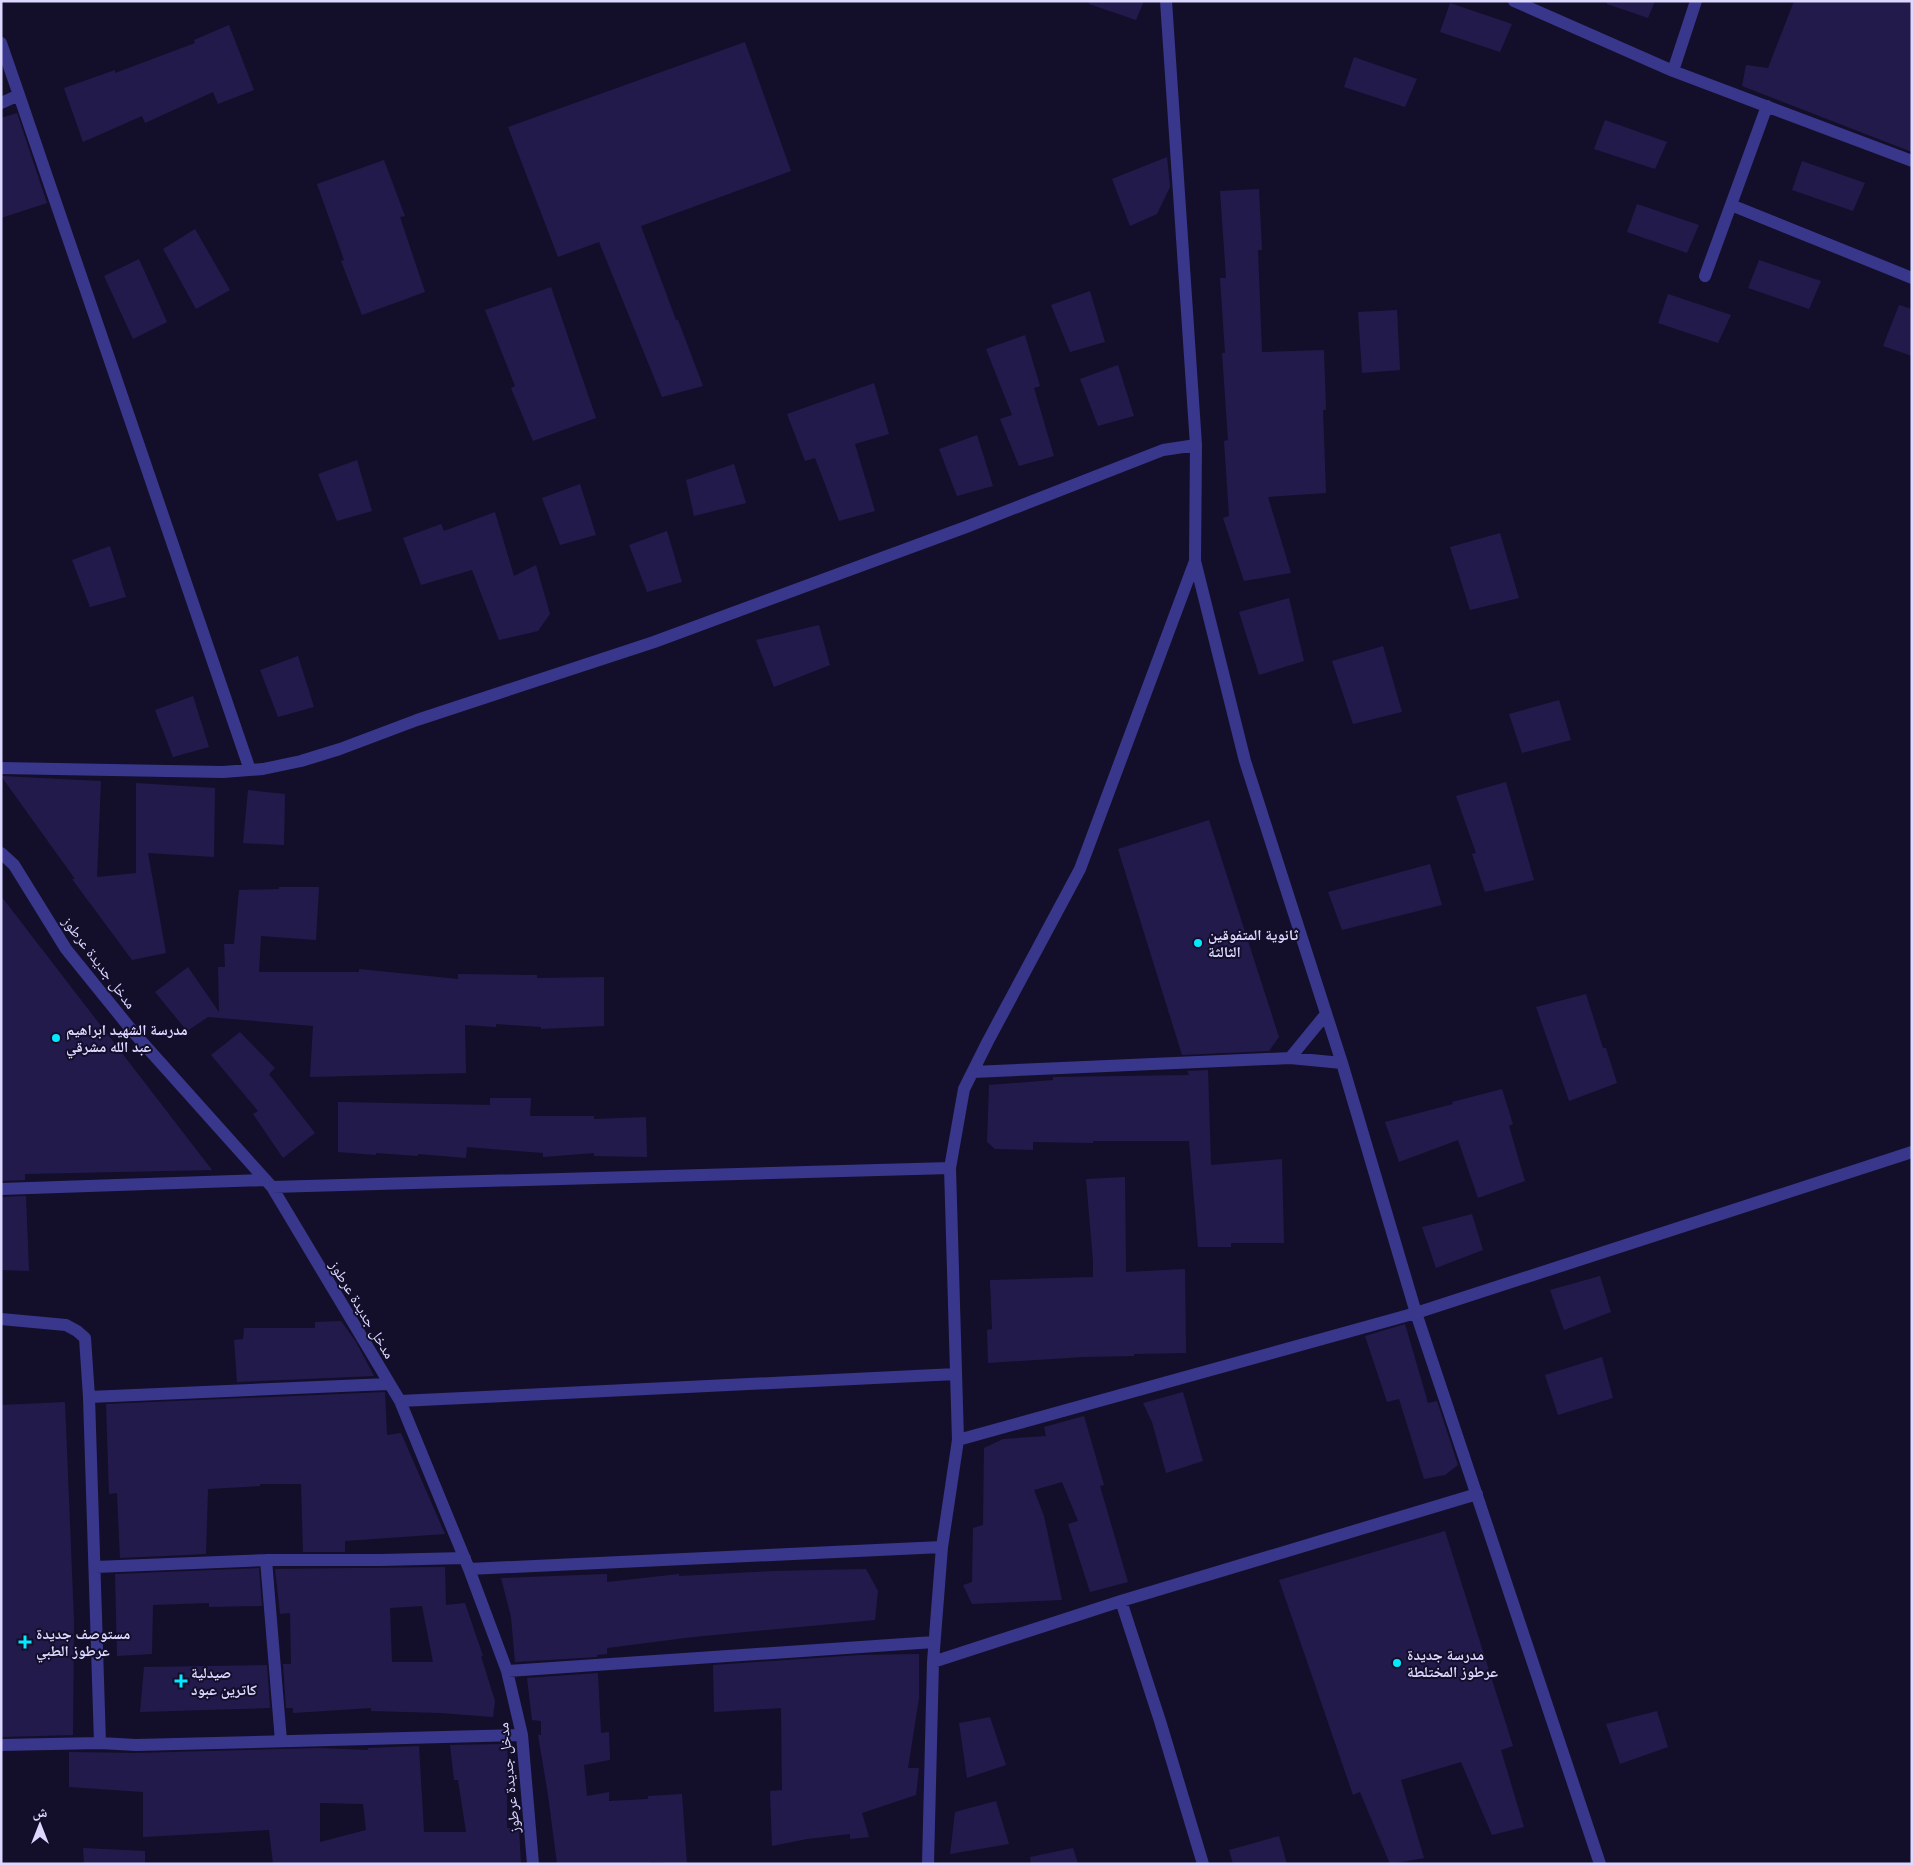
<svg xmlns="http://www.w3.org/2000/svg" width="1913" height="1865" font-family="'Golos Text','Noto Naskh Arabic',sans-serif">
<rect width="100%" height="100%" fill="#130f2a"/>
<!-- building -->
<path fill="#231a4c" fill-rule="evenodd" d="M 1089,1 L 1144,1 L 1136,20 L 1089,4 Z
M 1607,1 L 1655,1 L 1648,18 L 1607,4 Z
M 1794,1 L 1912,1 L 1912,152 L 1742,86 L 1746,65 L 1768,68 Z
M 1450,3 L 1512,24 L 1500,52 L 1440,32 Z
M 229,25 L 254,90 L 218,104 L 213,92 L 145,123 L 142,116 L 83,142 L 64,88 L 115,70 L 115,73 L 195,43 L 194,40 Z
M 745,42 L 791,171 L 641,226 L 676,320 L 678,320 L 703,386 L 662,397 L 599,242 L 558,257 L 508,127 Z
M 1354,57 L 1417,79 L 1405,107 L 1344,87 Z
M 17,113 L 47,203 L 1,218 L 1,118 Z
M 1605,120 L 1667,142 L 1655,169 L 1594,149 Z
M 1167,157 L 1170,187 L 1157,214 L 1130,226 L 1112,179 Z
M 384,160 L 405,216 L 400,217 L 425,292 L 362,315 L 341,261 L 344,260 L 317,184 Z
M 1802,161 L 1865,183 L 1853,211 L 1792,190 Z
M 1259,189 L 1262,250 L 1258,250 L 1262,352 L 1324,350 L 1326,410 L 1323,410 L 1326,493 L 1268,497 L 1291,573 L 1244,581 L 1223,518 L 1229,516 L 1224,441 L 1228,440 L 1222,353 L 1225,353 L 1220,278 L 1226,278 L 1220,191 Z
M 1637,204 L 1699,225 L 1687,253 L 1627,232 Z
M 195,229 L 230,290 L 196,309 L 163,249 Z
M 139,259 L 167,322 L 133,339 L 104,276 Z
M 1759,260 L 1821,281 L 1809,309 L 1748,288 Z
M 551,287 L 596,418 L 533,441 L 511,388 L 515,386 L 485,310 Z
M 1090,291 L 1105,342 L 1070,352 L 1051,305 Z
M 1668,294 L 1731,315 L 1718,343 L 1658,323 Z
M 1899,305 L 1912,309 L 1912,356 L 1883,346 Z
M 1397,310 L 1400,370 L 1362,373 L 1358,312 Z
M 1025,335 L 1040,386 L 1034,388 L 1054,456 L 1019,466 L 1000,419 L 1012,415 L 986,349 Z
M 1118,365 L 1134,416 L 1098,426 L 1080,379 Z
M 874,383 L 889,434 L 855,444 L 875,511 L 839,521 L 815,458 L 805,461 L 787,414 Z
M 977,435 L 993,486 L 957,496 L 939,449 Z
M 357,460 L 372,511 L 337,521 L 318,474 Z
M 734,464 L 746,503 L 694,516 L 686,480 Z
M 580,484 L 596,535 L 560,545 L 542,498 Z
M 495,512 L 514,576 L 536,565 L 550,614 L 538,631 L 499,640 L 472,570 L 421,585 L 403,538 L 441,524 L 444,531 Z
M 667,531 L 682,582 L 647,592 L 629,545 Z
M 1500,533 L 1519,598 L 1470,610 L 1450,547 Z
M 110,546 L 126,597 L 90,607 L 72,560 Z
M 1289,598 L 1304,661 L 1259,675 L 1239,612 Z
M 819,625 L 830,665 L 774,687 L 756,640 Z
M 1383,646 L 1402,712 L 1353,724 L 1332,661 Z
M 298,656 L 314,707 L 278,717 L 260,670 Z
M 193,696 L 209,747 L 173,757 L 155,710 Z
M 1559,700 L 1571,740 L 1522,753 L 1509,714 Z
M 1,776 L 101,781 L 97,877 L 136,873 L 136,783 L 215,788 L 214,857 L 148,853 L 166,953 L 132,960 L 72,879 L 75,879 Z
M 1506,782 L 1534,880 L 1485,892 L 1472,854 L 1476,853 L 1456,796 Z
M 248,790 L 285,794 L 284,845 L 243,843 Z
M 1209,820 L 1279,1037 L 1269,1051 L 1182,1055 L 1118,849 Z
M 1430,864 L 1442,905 L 1342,930 L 1328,892 Z
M 279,887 L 319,887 L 316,940 L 261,936 L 259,972 L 359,972 L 359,969 L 458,979 L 458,974 L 537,975 L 537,978 L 604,977 L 604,1026 L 541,1029 L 541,1027 L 496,1024 L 496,1027 L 465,1025 L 466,1073 L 310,1077 L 313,1026 L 208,1017 L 187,1031 L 155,992 L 188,967 L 219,1012 L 218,967 L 225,967 L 224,944 L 234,944 L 239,890 L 279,889 Z
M 1,896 L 212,1170 L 25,1174 L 25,1180 L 1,1181 Z
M 1586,994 L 1603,1048 L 1606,1048 L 1617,1083 L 1569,1101 L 1536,1007 Z
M 240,1032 L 275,1068 L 269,1074 L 315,1133 L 283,1158 L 253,1114 L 258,1111 L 211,1055 Z
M 1208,1070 L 1211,1165 L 1282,1159 L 1284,1243 L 1231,1243 L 1231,1247 L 1198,1247 L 1189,1141 L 1093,1141 L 1093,1143 L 1033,1142 L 1033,1150 L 995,1149 L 987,1142 L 989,1085 L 1053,1080 L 1053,1077 L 1189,1075 L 1187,1071 Z
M 1502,1089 L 1513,1124 L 1509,1126 L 1525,1181 L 1478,1198 L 1458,1140 L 1399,1162 L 1385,1122 L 1453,1104 L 1452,1102 Z
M 490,1098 L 531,1098 L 530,1116 L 594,1116 L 594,1119 L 646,1117 L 647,1157 L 594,1156 L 594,1153 L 543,1157 L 543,1153 L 467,1147 L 466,1158 L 418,1154 L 418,1156 L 376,1153 L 376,1155 L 338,1152 L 338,1102 L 490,1105 Z
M 1125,1177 L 1126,1272 L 1185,1269 L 1186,1353 L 1134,1354 L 1134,1356 L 1083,1357 L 988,1363 L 987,1330 L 992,1329 L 990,1280 L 1093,1277 L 1093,1261 L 1086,1179 Z
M 26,1196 L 29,1271 L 1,1270 L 1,1197 Z
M 1472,1214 L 1483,1250 L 1436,1268 L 1422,1227 Z
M 1600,1276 L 1611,1312 L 1564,1330 L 1550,1290 Z
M 341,1321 L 356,1342 L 374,1376 L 237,1382 L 234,1340 L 243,1339 L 244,1328 L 315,1328 L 315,1322 Z
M 1405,1324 L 1428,1403 L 1437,1401 L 1458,1465 L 1445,1475 L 1424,1479 L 1399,1399 L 1387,1402 L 1365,1336 Z
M 1602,1357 L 1613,1398 L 1558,1415 L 1545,1375 Z
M 385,1392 L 387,1435 L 401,1433 L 445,1534 L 345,1541 L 345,1552 L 303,1552 L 301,1484 L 260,1484 L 260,1486 L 208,1489 L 206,1554 L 120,1558 L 117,1493 L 109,1494 L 106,1404 Z
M 1183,1392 L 1203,1461 L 1166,1473 L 1152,1422 L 1143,1403 Z
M 65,1402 L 74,1621 L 73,1735 L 1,1737 L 1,1405 Z
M 1084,1416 L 1104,1485 L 1100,1486 L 1128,1582 L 1090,1592 L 1068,1524 L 1078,1521 L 1062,1482 L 1034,1490 L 1044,1516 L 1062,1600 L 972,1604 L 963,1585 L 972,1582 L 973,1528 L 983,1525 L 984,1448 L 1003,1439 L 1046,1436 L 1044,1427 Z
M 1445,1531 L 1513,1746 L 1501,1750 L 1524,1827 L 1492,1835 L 1461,1762 L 1401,1780 L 1424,1858 L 1390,1864 L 1360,1792 L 1353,1795 L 1279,1580 Z
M 445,1567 L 446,1605 L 465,1603 L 483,1656 L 481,1656 L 495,1701 L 493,1717 L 440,1713 L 371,1711 L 371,1708 L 293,1713 L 293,1708 L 286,1708 L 283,1664 L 291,1664 L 290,1613 L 280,1614 L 275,1569 ZM 422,1606 L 433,1662 L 392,1662 L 390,1608 Z
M 259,1568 L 262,1606 L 209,1607 L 209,1603 L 153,1605 L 152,1654 L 117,1656 L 115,1574 Z
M 866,1569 L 878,1591 L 875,1620 L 693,1637 L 607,1648 L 607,1654 L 597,1655 L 597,1657 L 515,1662 L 511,1617 L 501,1578 L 607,1574 L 607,1582 L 679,1574 L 679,1576 L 773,1571 Z
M 919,1654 L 919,1698 L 908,1768 L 919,1768 L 916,1795 L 862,1813 L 869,1837 L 850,1839 L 850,1834 L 807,1839 L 772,1846 L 770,1791 L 782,1790 L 781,1708 L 714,1712 L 713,1665 L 859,1655 Z
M 267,1665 L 270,1708 L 140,1712 L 144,1667 Z
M 598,1673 L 601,1733 L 609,1732 L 610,1760 L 584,1765 L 587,1796 L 609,1792 L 609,1801 L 648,1799 L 648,1796 L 682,1794 L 687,1864 L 650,1862 L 650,1864 L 557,1864 L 548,1795 L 538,1735 L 541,1735 L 541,1721 L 532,1720 L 527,1678 Z
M 1657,1711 L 1668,1747 L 1620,1764 L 1606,1724 Z
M 990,1717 L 1006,1765 L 967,1778 L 959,1723 Z
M 507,1744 L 509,1782 L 507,1782 L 507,1828 L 519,1828 L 521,1864 L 273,1864 L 269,1830 L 143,1837 L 143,1792 L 69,1787 L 69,1752 L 136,1753 L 319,1748 L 368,1750 L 368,1748 L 419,1746 L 424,1832 L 466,1832 L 458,1780 L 454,1780 L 450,1745 ZM 320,1803 L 363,1804 L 366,1830 L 320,1842 Z
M 996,1801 L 1009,1844 L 950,1854 L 955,1812 Z
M 1279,1836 L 1287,1864 L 1233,1864 L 1229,1850 Z
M 83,1848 L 145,1851 L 145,1864 L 84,1864 Z
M 1073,1848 L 1078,1864 L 1031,1864 L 1030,1857 Z"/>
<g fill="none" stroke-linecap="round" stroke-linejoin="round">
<!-- minor -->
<path stroke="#39378c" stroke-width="12" d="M 1166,1 L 1196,445 L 1195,561 L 1245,761 L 1342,1063 L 1416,1313 L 1600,1864
M 1514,1 L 1673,71 L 1912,161
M 1,43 L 19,95 L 1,103
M 1673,71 L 1696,1
M 19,95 L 250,770
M 1731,205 L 1912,278
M 1705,276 L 1767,106
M 1,768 L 223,772 L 263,769 L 301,761 L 340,749 L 417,720 L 654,642 L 966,527 L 1163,450 L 1196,445
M 1,853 L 14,865 L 66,949 L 134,1033 L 272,1187 L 400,1401 L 469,1569 L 507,1671 L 522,1735 L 533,1864
M 1290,1058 L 1326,1014
M 973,1072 L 1290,1058 L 1342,1063
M 272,1187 L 950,1168
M 1,1189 L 266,1180
M 1,1319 L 66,1325 L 77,1331 L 85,1338 L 89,1397 L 100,1743
M 89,1397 L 388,1384
M 400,1401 L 956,1374
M 958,1440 L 1416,1313 L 1912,1152
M 266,1560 L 281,1741
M 95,1567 L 266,1560 L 380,1560 L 465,1558
M 469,1569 L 942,1547
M 1121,1601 L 1160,1721 L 1203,1864
M 933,1662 L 1121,1601 L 1477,1494
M 507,1671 L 934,1642
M 1,1745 L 100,1743 L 136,1745 L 522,1735
M 928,1864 L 933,1662 L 942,1547 L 958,1440 L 950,1168 L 964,1089 L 988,1041 L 1080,869 L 1195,561"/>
</g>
<!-- markers -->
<g fill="#04e9ff" stroke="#130f2a" stroke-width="2">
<circle cx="1198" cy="943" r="5"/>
<circle cx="56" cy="1038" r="5"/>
<path d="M22.5 1634.5h5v5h5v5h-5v5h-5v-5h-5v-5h5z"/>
<circle cx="1397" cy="1663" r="5"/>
<path d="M178.5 1673.5h5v5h5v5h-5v5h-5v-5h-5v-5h5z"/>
</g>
<g text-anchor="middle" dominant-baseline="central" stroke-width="4" stroke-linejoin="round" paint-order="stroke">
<!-- poi labels -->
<g font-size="15" font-weight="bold" fill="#dcd8ff" stroke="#130f2a" text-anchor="start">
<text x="1208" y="934">ثانوية المتفوقين<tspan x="1208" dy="17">الثالثة</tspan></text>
<text x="66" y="1029">مدرسة الشهيد ابراهيم<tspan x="66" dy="17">عبد الله مشرقي</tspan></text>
<text x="36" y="1633">مستوصف جديدة<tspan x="36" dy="17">عرطوز الطبي</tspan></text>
<text x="1407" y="1654">مدرسة جديدة<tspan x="1407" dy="17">عرطوز المختلطة</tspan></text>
<text x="191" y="1672">صيدلية<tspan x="191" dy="17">كاترين عبود</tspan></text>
</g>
<!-- street labels -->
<g font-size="15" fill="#dcd8ff" stroke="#130f2a">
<text transform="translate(100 962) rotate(53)">مدخل جديدة عرطوز</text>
<text transform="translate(363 1309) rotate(59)">مدخل جديدة عرطوز</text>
<text transform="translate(508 1778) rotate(-96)">مدخل جديدة عرطوز</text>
</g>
</g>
<!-- border -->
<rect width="1913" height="1865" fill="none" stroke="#dcd8ff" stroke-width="5"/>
<!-- north arrow -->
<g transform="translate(40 1825)" stroke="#130f2a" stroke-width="4" paint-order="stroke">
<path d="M0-4L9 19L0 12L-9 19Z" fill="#dcd8ff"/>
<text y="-8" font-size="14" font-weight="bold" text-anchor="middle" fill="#dcd8ff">ش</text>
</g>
</svg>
